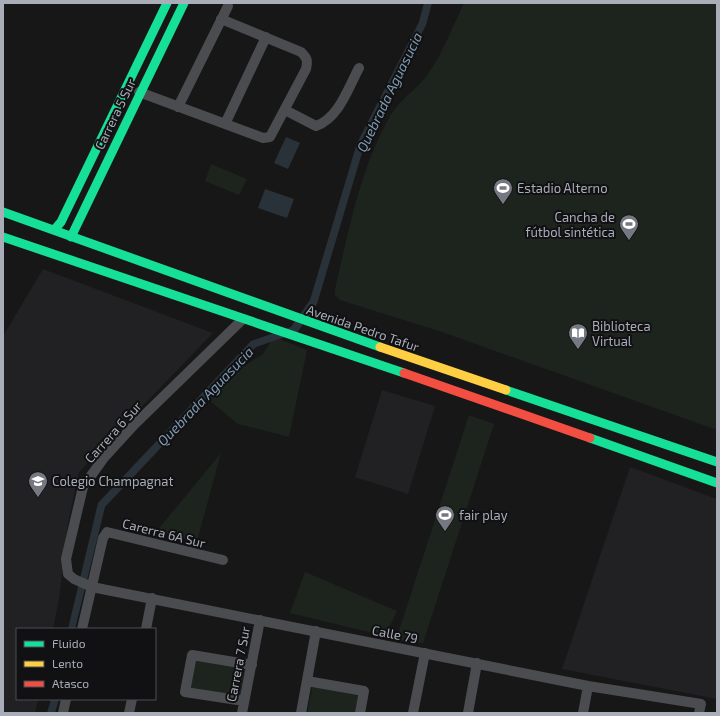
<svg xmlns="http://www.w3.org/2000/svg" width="720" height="716" font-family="'Exo 2',sans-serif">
<rect width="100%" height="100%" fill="#171717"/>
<!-- built -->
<path fill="#212123" d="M 43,269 L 213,333 L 79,472 L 68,523 L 59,599 L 53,629 L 17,629 L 17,699 L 38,699 L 35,713 L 3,713 L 3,336 Z
M 382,390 L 435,406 L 408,494 L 355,477 Z
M 630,467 L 717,499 L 717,699 L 562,669 Z"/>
<!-- green -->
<path fill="#1d241e" d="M 464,3 L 717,3 L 717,430 L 442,332 L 340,300 L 335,295 L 335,289 C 349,230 360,169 390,116 C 401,98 419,88 430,71 C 444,50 453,26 464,3 Z
M 211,164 L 247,179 L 239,195 L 205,181 Z
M 274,337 L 307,350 L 289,437 L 238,424 L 209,400 L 229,375 L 262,355 Z
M 469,415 L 494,424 L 423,643 L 396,640 Z
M 221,453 L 197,541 L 156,532 Z
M 305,572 L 397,611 L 385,636 L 290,613 Z
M 193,656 L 247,665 L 242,696 L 187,690 Z
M 313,684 L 362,692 L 358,713 L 307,713 Z"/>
<!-- water -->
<path fill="#2a3239" d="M 424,3 L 432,3 L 426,25 L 364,146 L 317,304 L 297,333 L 256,347 L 105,507 L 75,629 L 68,629 L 98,503 L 251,341 L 291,327 L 310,300 L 357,143 L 419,22 Z
M 286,137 L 300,143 L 288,169 L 274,163 Z
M 265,189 L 294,199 L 287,218 L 258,208 Z
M 51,699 L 59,699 L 55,713 L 47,713 Z"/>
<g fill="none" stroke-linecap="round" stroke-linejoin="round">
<!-- street -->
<path stroke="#4b4c50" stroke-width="10" d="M 139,92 L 263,138 L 270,137 L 306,69 C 308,60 307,58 301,52 L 221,19
M 178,107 L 228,6
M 285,110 L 316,126 C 339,118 348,88 359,68
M 225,124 L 266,37
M 243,319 L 134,425 L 103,459 L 83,487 L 66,559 L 68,574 L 74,579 L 92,587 L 588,686 L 701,704 L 699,713
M 82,629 L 103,538 L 107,532 L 223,560
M 146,629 L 152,598
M 307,681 L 364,691 L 360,713
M 244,701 L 185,692 L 192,655 L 252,665
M 63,713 L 66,699
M 129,713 L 132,699
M 242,713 L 260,620
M 301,713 L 316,631
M 413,713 L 425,653
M 468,713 L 477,663
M 583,713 L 588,686"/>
<!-- fast -->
<path stroke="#16e098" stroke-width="9" d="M 3,212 L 380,347
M 54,230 L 61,222 L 167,3
M 3,237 L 404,373
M 71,237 L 184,3
M 506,390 L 717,462
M 590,438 L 717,483"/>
<!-- slow -->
<path stroke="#ffcf43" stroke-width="9" d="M 380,347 L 506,390"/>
<!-- jam -->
<path stroke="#f24e42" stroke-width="9" d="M 404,373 L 590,438"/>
</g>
<!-- icons -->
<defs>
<symbol id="stadium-pin" viewBox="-11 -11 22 30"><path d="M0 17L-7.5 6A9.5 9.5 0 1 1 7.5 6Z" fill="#757880" stroke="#111113"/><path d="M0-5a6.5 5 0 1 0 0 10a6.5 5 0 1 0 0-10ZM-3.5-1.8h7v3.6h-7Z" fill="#fff"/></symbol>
<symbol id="library-pin" viewBox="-11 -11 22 30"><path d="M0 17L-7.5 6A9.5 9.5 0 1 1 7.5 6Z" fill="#757880" stroke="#111113"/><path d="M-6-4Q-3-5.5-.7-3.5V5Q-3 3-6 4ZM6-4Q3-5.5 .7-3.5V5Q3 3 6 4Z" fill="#fff"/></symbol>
<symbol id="school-pin" viewBox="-11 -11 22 30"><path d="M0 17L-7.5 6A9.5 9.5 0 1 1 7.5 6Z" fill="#757880" stroke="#111113"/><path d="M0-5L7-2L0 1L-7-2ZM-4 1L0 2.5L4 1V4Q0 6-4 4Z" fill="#fff"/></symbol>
</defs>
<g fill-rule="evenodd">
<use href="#stadium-pin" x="492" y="177" width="22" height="30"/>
<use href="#stadium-pin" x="618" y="213" width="22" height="30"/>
<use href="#library-pin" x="567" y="322" width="22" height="30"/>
<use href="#school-pin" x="27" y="470" width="22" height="30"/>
<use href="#stadium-pin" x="434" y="504" width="22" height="30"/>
</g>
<g text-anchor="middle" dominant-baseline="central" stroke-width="4" stroke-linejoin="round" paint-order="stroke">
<!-- street labels -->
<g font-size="13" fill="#a8adb8" stroke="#111113">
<text transform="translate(115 114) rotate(-64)">Carrera 5 Sur</text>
<text transform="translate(363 328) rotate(19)">Avenida Pedro Tafur</text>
<text transform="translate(113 432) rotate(-48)">Carrera 6 Sur</text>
<text transform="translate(164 533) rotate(14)">Carerra 6A Sur</text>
<text transform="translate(395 634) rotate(11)">Calle 79</text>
<text transform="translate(238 664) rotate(-79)">Carrera 7 Sur</text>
</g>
<!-- poi labels -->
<g font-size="13" fill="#a8adb8" stroke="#111113" text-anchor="start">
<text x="517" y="188">Estadio Alterno</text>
<text x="615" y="217" text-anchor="end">Cancha de<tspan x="615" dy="15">fútbol sintética</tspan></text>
<text x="592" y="326">Biblioteca<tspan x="592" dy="15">Virtual</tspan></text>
<text x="52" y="481">Colegio Champagnat</text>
<text x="459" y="515">fair play</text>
</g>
<!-- water labels -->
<g font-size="14" font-style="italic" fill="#7f9bb3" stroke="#111113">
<text transform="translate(389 92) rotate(-64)">Quebrada Aguasucia</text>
<text transform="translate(205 396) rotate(-46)">Quebrada Aguasucia</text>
</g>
</g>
<!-- border -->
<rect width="720" height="716" fill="none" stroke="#a8adb8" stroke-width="8"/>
<!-- legend -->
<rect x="16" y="628" width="140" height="72" fill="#111113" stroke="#4d4f55"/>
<rect x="24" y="641" width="20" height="6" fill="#16e098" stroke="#4d4f55"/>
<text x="52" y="648" font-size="12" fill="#a8adb8">Fluido</text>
<rect x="24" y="661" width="20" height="6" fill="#ffcf43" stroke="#4d4f55"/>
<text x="52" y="668" font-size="12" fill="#a8adb8">Lento</text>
<rect x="24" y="681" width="20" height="6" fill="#f24e42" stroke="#4d4f55"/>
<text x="52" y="688" font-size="12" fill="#a8adb8">Atasco</text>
</svg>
